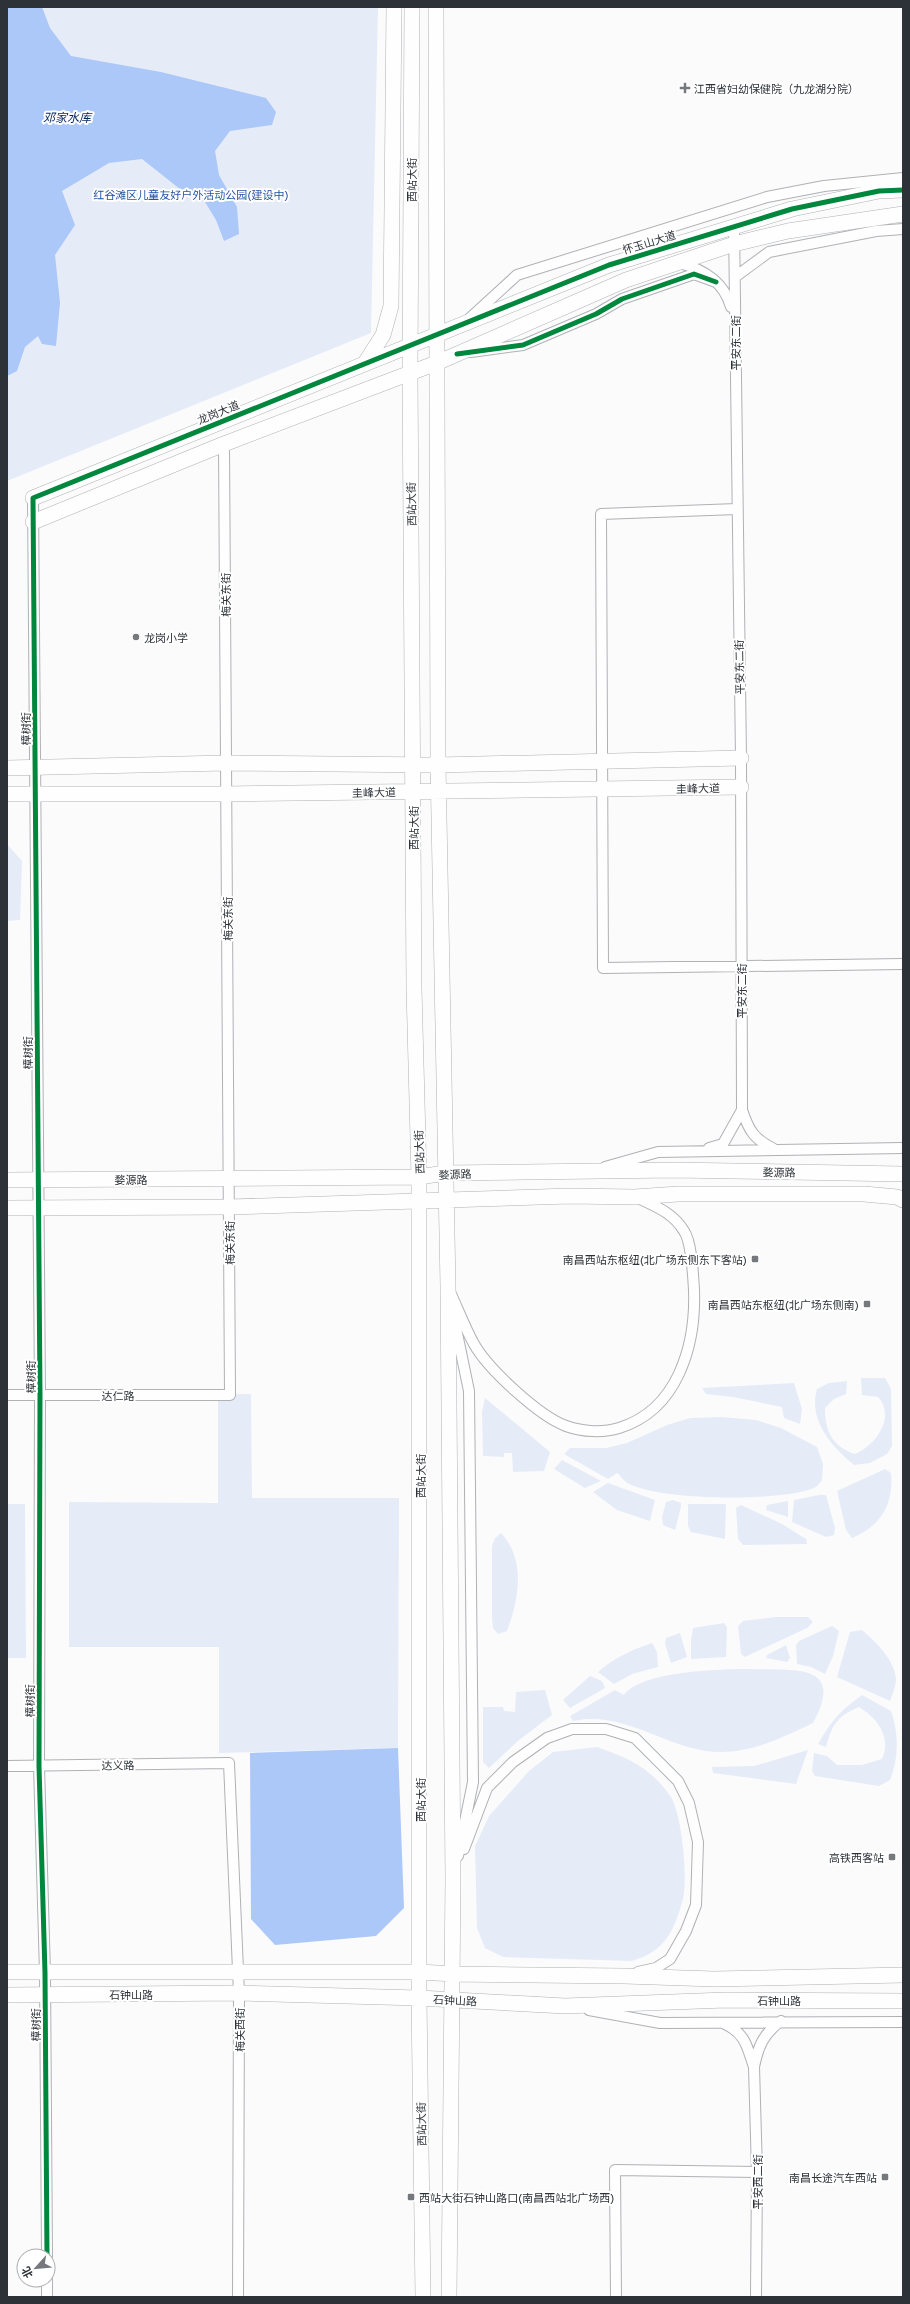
<svg xmlns="http://www.w3.org/2000/svg" width="910" height="2304" font-family="'Golos Text','Noto Sans SC',sans-serif">
<rect width="100%" height="100%" fill="#fbfbfb"/>
<!-- green -->
<path fill="#e5ecf8" d="M 7,7 L 378,7 L 371,333 L 7,481 Z
M 7,844 L 22,861 L 20,920 L 7,921 Z
M 861,1378 L 885,1378 L 891,1389 L 892,1446 L 887,1454 L 870,1463 L 854,1465 C 831,1446 808,1420 817,1389 L 829,1383 L 847,1381 L 846,1394 L 834,1399 L 825,1408 C 825,1431 832,1446 855,1454 C 876,1445 896,1417 878,1397 L 862,1395 Z
M 794,1383 L 802,1409 L 800,1424 L 784,1418 L 782,1407 L 733,1397 L 706,1394 L 702,1388 Z
M 218,1394 L 251,1394 L 252,1498 L 399,1498 L 398,1748 L 219,1753 L 219,1647 L 69,1647 L 69,1502 L 218,1503 Z
M 485,1398 L 550,1452 L 544,1471 L 513,1472 L 512,1453 L 504,1453 L 504,1457 L 483,1456 L 482,1412 Z
M 722,1417 L 756,1420 L 781,1428 L 817,1447 L 823,1464 L 822,1480 C 820,1483 817,1487 814,1488 C 783,1502 653,1501 626,1482 C 622,1479 620,1475 617,1473 L 608,1479 L 564,1454 L 570,1448 L 606,1448 L 627,1443 L 667,1425 L 690,1418 Z
M 562,1460 L 601,1481 L 585,1488 L 554,1469 Z
M 885,1469 L 891,1473 C 894,1504 881,1526 852,1538 L 846,1530 L 837,1491 Z
M 608,1483 L 655,1500 L 650,1521 L 617,1510 L 593,1492 Z
M 819,1495 L 826,1495 L 835,1528 L 834,1535 L 826,1537 L 792,1522 L 794,1500 Z
M 673,1500 L 681,1503 L 681,1507 L 675,1530 L 663,1525 L 662,1517 L 666,1502 Z
M 788,1501 L 788,1517 L 766,1510 L 767,1505 Z
M 7,1504 L 25,1504 L 26,1658 L 7,1658 Z
M 688,1504 L 726,1504 L 725,1539 L 691,1532 L 688,1526 Z
M 741,1505 L 782,1524 L 806,1539 L 807,1544 L 743,1545 L 738,1539 L 736,1508 Z
M 501,1533 C 526,1560 519,1599 507,1631 L 498,1634 L 493,1628 L 492,1618 L 492,1546 L 495,1538 Z
M 776,1617 L 808,1617 L 813,1622 L 807,1628 L 745,1657 L 741,1654 L 738,1626 L 743,1621 Z
M 724,1623 L 727,1627 L 726,1657 L 691,1659 L 691,1640 L 693,1628 Z
M 832,1626 L 839,1631 L 833,1656 L 825,1674 L 811,1667 L 797,1664 L 796,1645 L 799,1641 Z
M 862,1630 C 876,1642 894,1659 896,1679 C 896,1686 892,1695 890,1701 L 837,1677 L 850,1632 Z
M 680,1633 L 687,1657 L 671,1663 L 665,1644 L 666,1638 Z
M 652,1643 L 657,1652 L 658,1667 L 632,1674 L 614,1684 L 598,1672 C 614,1658 631,1650 652,1643 Z
M 786,1645 L 790,1658 L 787,1662 L 766,1658 L 767,1655 Z
M 748,1669 C 791,1671 847,1661 813,1723 C 784,1737 754,1752 721,1752 C 670,1752 625,1709 573,1721 L 570,1716 L 615,1690 L 624,1695 C 641,1671 720,1669 748,1669 Z
M 590,1676 L 602,1681 L 605,1688 L 570,1708 L 563,1700 Z
M 545,1690 L 552,1715 L 519,1740 L 489,1768 L 483,1762 L 483,1707 L 503,1707 L 504,1711 L 515,1712 L 516,1692 Z
M 862,1695 L 891,1711 C 899,1734 899,1757 890,1780 L 879,1786 L 815,1776 L 812,1771 L 814,1753 L 827,1756 L 837,1765 L 862,1765 L 882,1759 C 892,1737 877,1718 859,1707 C 837,1716 832,1725 826,1747 L 818,1744 C 832,1720 840,1711 862,1695 Z
M 597,1747 C 629,1758 651,1768 671,1797 C 682,1815 688,1879 683,1899 C 680,1910 674,1929 667,1938 C 657,1951 647,1956 632,1961 L 503,1957 L 485,1948 L 477,1928 L 475,1846 L 489,1816 L 529,1771 L 553,1752 Z
M 808,1750 L 796,1784 L 713,1773 L 712,1767 L 754,1766 Z"/>
<!-- water -->
<path fill="#abc8f8" d="M 7,7 L 42,7 L 50,28 L 71,56 L 161,72 L 266,98 L 276,112 L 272,125 L 230,131 L 215,151 L 219,175 L 237,207 L 239,234 L 224,241 L 216,220 L 205,202 L 190,197 L 142,159 L 109,163 L 62,191 L 75,225 L 55,255 L 60,303 L 56,346 L 42,344 L 38,336 L 25,347 L 17,371 L 7,376 Z
M 398,1748 L 404,1908 L 376,1936 L 275,1945 L 251,1919 L 250,1753 Z"/>
<g fill="none" stroke-linecap="round" stroke-linejoin="round">
<defs>
<path id="street" d="M 734,225 L 741,758 L 742,1110
M 679,263 C 703,269 724,282 731,307
M 735,277 L 769,252 L 876,231 L 903,229
M 469,319 L 517,275 L 767,197 L 824,186 L 903,178
M 471,352 L 523,345 L 596,314 L 622,299 L 694,274 L 716,282
M 33,498 L 40,1395 L 39,1766 L 45,1973 L 47,2256
M 737,509 L 601,514 L 603,968 L 903,964
M 709,1148 L 723,1144 L 742,1110 C 749,1131 754,1139 774,1149
M 605,1167 L 658,1152 L 903,1148
M 450,1292 C 458,1309 465,1328 474,1344 C 488,1369 539,1416 566,1426 C 583,1432 603,1433 619,1428 C 678,1410 696,1345 694,1290 C 693,1275 692,1243 684,1231 C 673,1213 657,1207 638,1198
M 453,1314 L 469,1391 L 473,1782 L 458,1856
M 7,1395 L 230,1395 L 224,444
M 7,1766 L 229,1763 L 239,1993 L 238,2297
M 464,1849 L 487,1788 L 513,1762 L 547,1738 L 572,1729 L 606,1729 L 635,1738 L 678,1781 L 689,1803 L 698,1842 L 696,1905 L 686,1931 L 670,1959 L 656,1968 L 638,1972
M 589,2010 L 660,2023 L 903,2022
M 725,2024 C 746,2034 747,2047 754,2067 C 758,2047 763,2034 781,2021
M 754,2067 L 757,2172 L 756,2297
M 47,2280 L 47,2297
M 616,2297 L 615,2170 L 757,2172"/>
<path id="secondary" d="M 412,7 L 410,372 L 414,988 L 419,1177 L 419,1998 L 423,2297
M 436,7 L 438,765 L 448,1286 L 453,1879 L 449,2297
M 365,363 L 383,335 L 391,306 L 394,7
M 33,498 L 609,265 L 792,209 L 879,191 L 903,190
M 33,522 L 224,444 L 439,362 L 626,280 L 734,244 L 788,231 L 903,214
M 7,768 L 226,763 L 438,765 L 741,758
M 7,794 L 226,794 L 741,787
M 7,1180 L 419,1177 L 445,1173 L 674,1170 L 903,1174
M 7,1208 L 229,1207 L 570,1196 L 635,1197 L 678,1194 L 864,1194 L 897,1197 L 903,1200
M 7,1972 L 420,1972 L 453,1974 L 624,1976 L 714,1979 L 903,1975
M 7,1995 L 239,1993 L 419,1998 L 565,2006 L 726,2000 L 903,2001"/>
</defs>
<!-- street casing -->
<use href="#street" stroke="#afb1b5" stroke-width="12"/>
<!-- secondary casing -->
<use href="#secondary" stroke="#afb1b5" stroke-width="16"/>
<!-- street -->
<use href="#street" stroke="#fefefe" stroke-width="10"/>
<!-- secondary -->
<use href="#secondary" stroke="#fefefe" stroke-width="15"/>
<defs>
<path id="cycleway" d="M 457,354 L 523,345 L 596,314 L 622,299 L 694,274 L 716,282
M 47,2256 L 45,1973 L 39,1766 L 40,1395 L 33,498 L 609,265 L 792,209 L 879,191 L 903,190"/>
</defs>
<!-- cycleway casing -->
<use href="#cycleway" stroke="#fff" stroke-width="8"/>
<!-- cycleway -->
<use href="#cycleway" stroke="#00873e" stroke-width="5"/>
</g>
<!-- markers -->
<g fill="#75787d" stroke="#fff" stroke-width="1.5">
<path d="M683 82h4v4h4v4h-4v4h-4v-4h-4v-4h4z"/>
<circle cx="136" cy="637" r="4"/>
<rect x="751" y="1255" width="8" height="8" rx="2"/>
<rect x="863" y="1300" width="8" height="8" rx="2"/>
<rect x="888" y="1853" width="8" height="8" rx="2"/>
<rect x="881" y="2173" width="8" height="8" rx="2"/>
<rect x="407" y="2193" width="8" height="8" rx="2"/>
</g>
<g text-anchor="middle" dominant-baseline="central" stroke-width="4" stroke-linejoin="round" paint-order="stroke">
<!-- poi labels -->
<g font-size="11" fill="#2d3239" stroke="#fff" text-anchor="end">
<text x="694" y="88" text-anchor="start">江西省妇幼保健院（九龙湖分院）</text>
<text x="144" y="637" text-anchor="start">龙岗小学</text>
<text x="747" y="1259">南昌西站东枢纽(北广场东侧东下客站)</text>
<text x="859" y="1304">南昌西站东枢纽(北广场东侧南)</text>
<text x="884" y="1857">高铁西客站</text>
<text x="877" y="2177">南昌长途汽车西站</text>
<text x="419" y="2197" text-anchor="start">西站大街石钟山路口(南昌西站北广场西)</text>
</g>
<!-- street labels -->
<g font-size="11" fill="#2d3239" stroke="#fff">
<text transform="translate(411 180) rotate(-90)">西站大街</text>
<text transform="translate(649 242) rotate(-17)">怀玉山大道</text>
<text transform="translate(735 343) rotate(-90)">平安东二街</text>
<text transform="translate(218 412) rotate(-22)">龙岗大道</text>
<text transform="translate(411 504) rotate(-91)">西站大街</text>
<text transform="translate(225 595) rotate(-90)">梅关东街</text>
<text transform="translate(739 667) rotate(-91)">平安东二街</text>
<text transform="translate(25 729) rotate(-90)">樟树街</text>
<text transform="translate(698 788) rotate(-1)">圭峰大道</text>
<text transform="translate(374 792) rotate(-1)">圭峰大道</text>
<text transform="translate(413 828) rotate(-90)">西站大街</text>
<text transform="translate(227 919) rotate(-90)">梅关东街</text>
<text transform="translate(741 991) rotate(-90)">平安东二街</text>
<text transform="translate(27 1053) rotate(-90)">樟树街</text>
<text transform="translate(419 1152) rotate(-92)">西站大街</text>
<text transform="translate(779 1172) rotate(1)">婺源路</text>
<text transform="translate(455 1174) rotate(-3)">婺源路</text>
<text x="131" y="1179">婺源路</text>
<text transform="translate(229 1243) rotate(-90)">梅关东街</text>
<text transform="translate(30 1377) rotate(-90)">樟树街</text>
<text x="118" y="1395">达仁路</text>
<text transform="translate(420 1476) rotate(-90)">西站大街</text>
<text transform="translate(29 1701) rotate(-90)">樟树街</text>
<text transform="translate(118 1765) rotate(-1)">达义路</text>
<text transform="translate(420 1800) rotate(-90)">西站大街</text>
<text x="131" y="1994">石钟山路</text>
<text transform="translate(455 2000) rotate(3)">石钟山路</text>
<text x="779" y="2000">石钟山路</text>
<text transform="translate(35 2025) rotate(-90)">樟树街</text>
<text transform="translate(239 2030) rotate(-90)">梅关西街</text>
<text transform="translate(421 2124) rotate(-91)">西站大街</text>
<text transform="translate(757 2182) rotate(-90)">平安西二街</text>
</g>
<!-- park labels -->
<g font-size="11" fill="#2554a4" stroke="#fff">
<text x="191" y="194">红谷滩区儿童友好户外活动公园(建设中)</text>
</g>
<!-- water labels -->
<g font-size="12" font-style="italic" fill="#03255f" stroke="#fff">
<text x="67" y="117">邓家水库</text>
</g>
</g>
<!-- border -->
<rect width="910" height="2304" fill="none" stroke="#2d3239" stroke-width="16"/>
<!-- north arrow -->
<g transform="translate(36 2268) rotate(243)"><circle r="19" fill="#ffffff" stroke="#abadb0"/>
<path d="M0-3L7 15L0 10L-7 15Z" fill="#75787d"/>
<text y="-6" font-size="11" font-weight="bold" text-anchor="middle" fill="#2d3239">北</text>
</g>
</svg>
